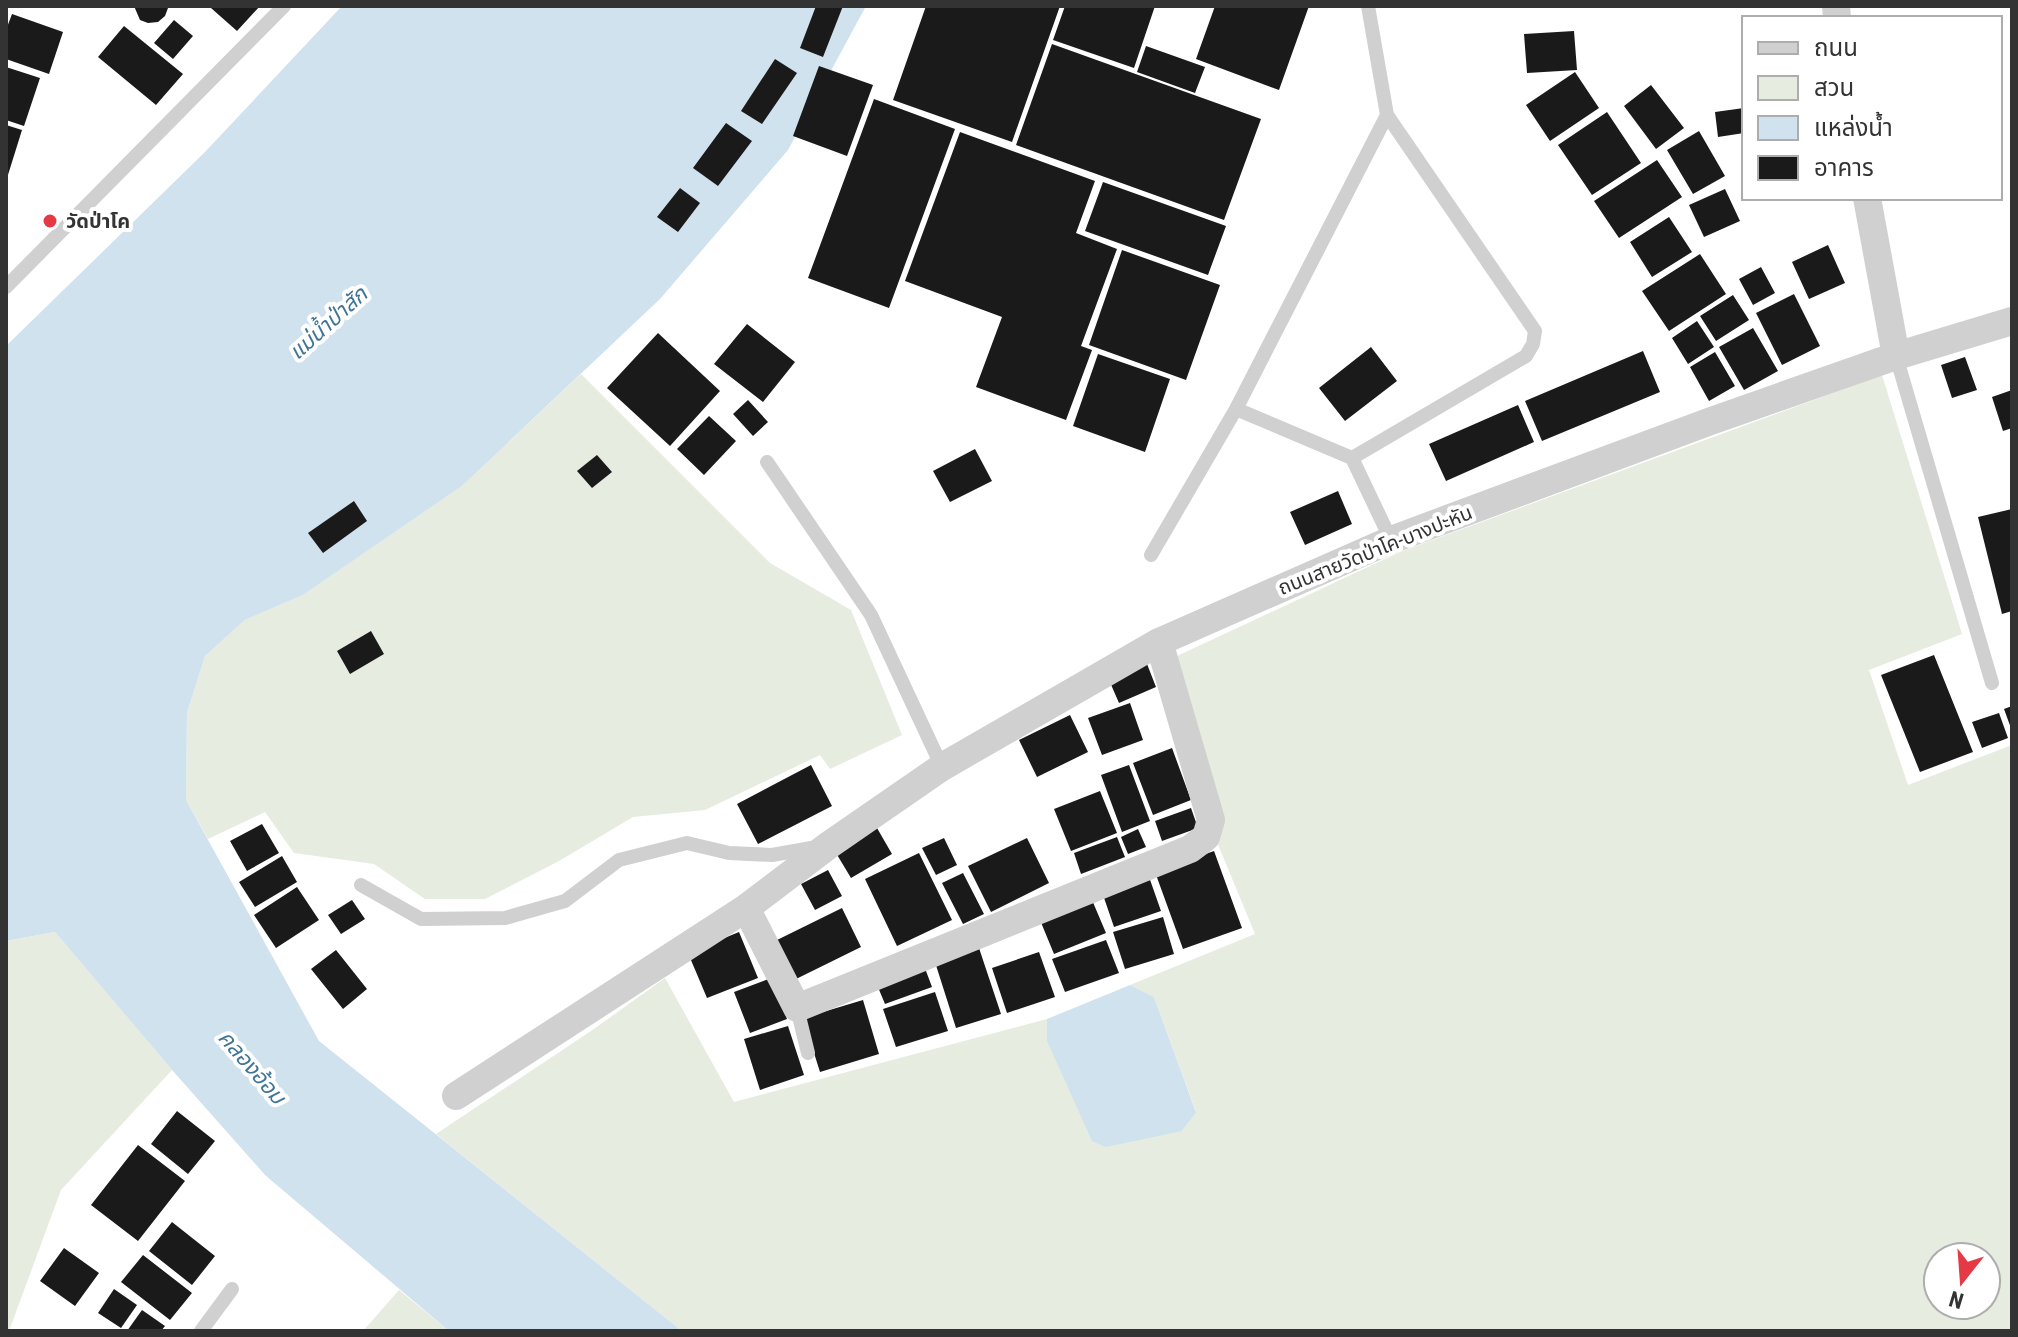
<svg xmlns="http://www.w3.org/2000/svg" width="2018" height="1337" font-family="'Roboto Condensed','Noto Sans Thai',sans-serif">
<rect width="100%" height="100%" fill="#fff"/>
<!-- green -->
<path fill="#e6ecdf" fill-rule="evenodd" d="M 581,374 L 770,563 L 851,610 L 902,735 L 830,769 L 820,755 L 705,810 L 633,817 L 559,861 L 485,899 L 425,899 L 374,864 L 294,853 L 265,812 L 208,839 L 186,800 L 187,713 L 205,656 L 245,620 L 303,595 L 462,486 Z
M 1882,375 L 1962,634 L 1869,670 L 1908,785 L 2012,745 L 2012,1331 L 682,1331 L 436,1134 L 594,1029 L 665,978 L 734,1102 L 1047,1019 L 1047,1041 L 1182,1131 L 1196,1111 L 1154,997 L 1130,985 L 1255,934 L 1217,842 L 1177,656 L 1400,552 ZM 1938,1257 L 1986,1257 L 1986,1305 L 1938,1305 Z
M 55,932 L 172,1070 L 61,1190 L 9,1331 L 6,1331 L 6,941 Z
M 399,1290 L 449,1331 L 363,1331 Z"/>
<!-- water -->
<path fill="#cfe2ee" d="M 342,6 L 866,6 L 788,150 L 660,299 L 462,486 L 303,595 L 245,620 L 205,656 L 187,713 L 186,800 L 319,1041 L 682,1331 L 449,1331 L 265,1175 L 172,1070 L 55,932 L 6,941 L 6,346 L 205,152 Z
M 1130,985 L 1154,997 L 1196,1112 L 1182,1131 L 1106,1147 L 1092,1141 L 1047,1041 L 1047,1019 Z"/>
<!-- building -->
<path fill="#1a1a1a" d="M 134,6 L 168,6 L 168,8 L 165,16 L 158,22 L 148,23 L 140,20 Z
M 213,6 L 260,6 L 237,31 L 211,8 Z
M 816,6 L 843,6 L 823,57 L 800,48 Z
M 926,6 L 1060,6 L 1012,142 L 893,100 Z
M 1065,6 L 1155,6 L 1134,68 L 1053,40 Z
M 1215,6 L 1309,6 L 1279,90 L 1196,59 Z
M 12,14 L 63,32 L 49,74 L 6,59 L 6,30 Z
M 174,20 L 193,36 L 173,59 L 154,43 Z
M 124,26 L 183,74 L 156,105 L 98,57 Z
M 1574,31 L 1577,70 L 1527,73 L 1524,34 Z
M 1052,44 L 1261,119 L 1224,220 L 1016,145 Z
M 1146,46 L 1205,67 L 1195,93 L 1137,72 Z
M 775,59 L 797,73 L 762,124 L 741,111 Z
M 819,66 L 873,85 L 847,156 L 793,136 Z
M 6,67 L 40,78 L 24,126 L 6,120 Z
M 1575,72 L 1599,108 L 1550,141 L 1526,105 Z
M 1651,85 L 1684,128 L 1656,149 L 1624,106 Z
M 874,99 L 955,129 L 889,308 L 808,278 Z
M 1744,108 L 1744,133 L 1718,137 L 1715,112 Z
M 1607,112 L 1641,163 L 1592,195 L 1558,145 Z
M 726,123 L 752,141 L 718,186 L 693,168 Z
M 6,125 L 22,130 L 7,178 L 6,178 Z
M 1699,131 L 1725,176 L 1693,194 L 1667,150 Z
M 960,132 L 1095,181 L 1076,233 L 1117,249 L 1081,346 L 1092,350 L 1066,420 L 976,387 L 1002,317 L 905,281 Z
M 1657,160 L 1682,197 L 1619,238 L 1594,201 Z
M 1103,182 L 1226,226 L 1208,275 L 1085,231 Z
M 680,188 L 700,203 L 678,232 L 657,217 Z
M 1725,189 L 1740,221 L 1704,237 L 1689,205 Z
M 1669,217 L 1692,252 L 1652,277 L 1630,242 Z
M 1828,245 L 1845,283 L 1809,299 L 1792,262 Z
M 1122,250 L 1220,285 L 1186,380 L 1089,345 Z
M 1700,254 L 1726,294 L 1669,331 L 1642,291 Z
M 1761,267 L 1775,293 L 1753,305 L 1739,279 Z
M 1794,294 L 1820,346 L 1782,365 L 1756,313 Z
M 1733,295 L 1749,320 L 1716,341 L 1700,316 Z
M 1697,321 L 1714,347 L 1688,364 L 1672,338 Z
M 747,324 L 795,362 L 763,402 L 714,364 Z
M 1753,328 L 1778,371 L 1744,390 L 1719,347 Z
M 658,333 L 720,391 L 670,446 L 607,388 Z
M 1371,347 L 1397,381 L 1345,421 L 1319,388 Z
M 1643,351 L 1660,392 L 1542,441 L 1525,401 Z
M 1715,352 L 1735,386 L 1709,401 L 1690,367 Z
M 1098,354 L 1170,379 L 1145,452 L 1073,426 Z
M 1965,357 L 1977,390 L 1952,398 L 1941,365 Z
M 2012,390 L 2012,428 L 2003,431 L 1992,397 Z
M 748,400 L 768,422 L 753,436 L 733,414 Z
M 1518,405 L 1534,442 L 1446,481 L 1429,444 Z
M 709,416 L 736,441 L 704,475 L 677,449 Z
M 975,449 L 992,481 L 950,502 L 933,471 Z
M 597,455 L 612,472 L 592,488 L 577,471 Z
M 1338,491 L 1352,524 L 1305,545 L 1290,512 Z
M 354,501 L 367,521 L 323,553 L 308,533 Z
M 2012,509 L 2012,611 L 2002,614 L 1978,517 Z
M 371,631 L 384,654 L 350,674 L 337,651 Z
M 1934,655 L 1973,752 L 1920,772 L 1881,675 Z
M 1147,664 L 1156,687 L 1119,703 L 1109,680 Z
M 1130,703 L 1143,740 L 1102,755 L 1088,718 Z
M 2012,706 L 2012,731 L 2004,709 Z
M 1999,713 L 2008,738 L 1982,748 L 1972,722 Z
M 1070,715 L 1088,752 L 1037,777 L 1019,740 Z
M 1172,748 L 1191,800 L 1153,815 L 1133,763 Z
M 811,765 L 832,806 L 758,844 L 737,804 Z
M 1129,765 L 1150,821 L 1122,832 L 1101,775 Z
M 1100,791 L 1117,833 L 1071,851 L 1054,809 Z
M 1191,808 L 1198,828 L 1162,841 L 1155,821 Z
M 262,824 L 279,853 L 247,871 L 230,841 Z
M 877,828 L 892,854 L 851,878 L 836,853 Z
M 1138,829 L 1146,847 L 1128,854 L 1121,837 Z
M 1117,837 L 1125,857 L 1081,874 L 1074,853 Z
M 944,838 L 957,865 L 936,875 L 922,848 Z
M 1027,838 L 1049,883 L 991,912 L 968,866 Z
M 1214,851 L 1242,928 L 1183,949 L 1155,872 Z
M 919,853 L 952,920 L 897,946 L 865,879 Z
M 282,856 L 297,882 L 255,907 L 239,882 Z
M 828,870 L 842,896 L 815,910 L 801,884 Z
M 963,873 L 984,914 L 963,924 L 942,883 Z
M 1148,874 L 1161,911 L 1114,927 L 1101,889 Z
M 297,887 L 319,920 L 276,948 L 254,915 Z
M 352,900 L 365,919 L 341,934 L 328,915 Z
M 1092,900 L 1106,933 L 1054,954 L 1040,920 Z
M 842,908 L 861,947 L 794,980 L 775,941 Z
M 1163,917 L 1174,954 L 1125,969 L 1113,932 Z
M 739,932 L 758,978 L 707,998 L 688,953 Z
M 1106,940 L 1119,973 L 1065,992 L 1052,959 Z
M 978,945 L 1001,1014 L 956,1028 L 934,959 Z
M 336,950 L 367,989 L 343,1009 L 311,969 Z
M 1039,952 L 1055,997 L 1007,1013 L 992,968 Z
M 923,963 L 932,987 L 885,1004 L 875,980 Z
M 771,978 L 787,1019 L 750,1033 L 734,992 Z
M 935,992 L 948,1031 L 896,1047 L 883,1009 Z
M 863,1000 L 879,1054 L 820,1072 L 803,1018 Z
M 788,1026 L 804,1075 L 760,1090 L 744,1039 Z
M 177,1111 L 215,1141 L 188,1174 L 151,1144 Z
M 138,1145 L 185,1181 L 138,1241 L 91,1205 Z
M 172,1222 L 215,1256 L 192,1285 L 149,1251 Z
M 64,1248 L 99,1273 L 75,1306 L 40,1281 Z
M 143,1255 L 192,1293 L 170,1320 L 121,1282 Z
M 114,1289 L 137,1305 L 121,1328 L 98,1313 Z
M 142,1310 L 165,1326 L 161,1331 L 127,1331 Z"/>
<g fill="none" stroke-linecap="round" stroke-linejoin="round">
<!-- service -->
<path stroke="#d0d0d0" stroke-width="14" d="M 6,287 L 284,6
M 1896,356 L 1992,683
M 1236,409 L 1352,458 L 1391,540
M 1352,458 L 1526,356 L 1533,344 L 1535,331 L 1387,115
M 767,462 L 871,615 L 942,767
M 1151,555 L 1236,409 L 1387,115 L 1368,6
M 361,885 L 421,919 L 505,918 L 565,901 L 619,860 L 687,843 L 729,853 L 772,855 L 817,847
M 797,1008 L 808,1053
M 201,1331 L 232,1289"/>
<!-- minor -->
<path stroke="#d0d0d0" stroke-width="28" d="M 1836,6 L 1837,18
M 1867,198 L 1896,356
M 746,908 L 797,1008 L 1190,849 L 1206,837 L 1211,820 L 1159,642
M 456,1096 L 746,908 L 829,845 L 942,767 L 1159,642 L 1391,540 L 1711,421 L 1896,356 L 2012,321"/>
</g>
<!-- markers -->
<circle fill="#e63946" stroke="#fff" stroke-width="3" cx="50" cy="221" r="8"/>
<g text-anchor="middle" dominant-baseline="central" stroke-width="8" stroke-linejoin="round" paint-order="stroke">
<!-- poi labels -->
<g font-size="20" font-weight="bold" fill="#333" stroke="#fff" text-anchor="start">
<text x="66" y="221">วัดป่าโค</text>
</g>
<!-- street labels -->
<g font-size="20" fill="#333" stroke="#fff">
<text transform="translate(1375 550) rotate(-22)">ถนนสายวัดป่าโค-บางปะหัน</text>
</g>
<!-- water labels -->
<g font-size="22" font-style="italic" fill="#3f7597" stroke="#fff">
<text transform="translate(328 323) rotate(-42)">แม่น้ำป่าสัก</text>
<text transform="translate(252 1067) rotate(49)">คลองอ้อม</text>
</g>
</g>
<!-- border -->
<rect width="2018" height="1337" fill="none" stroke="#333333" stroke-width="16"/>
<!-- legend -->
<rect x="1742" y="16" width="260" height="184" fill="#ffffff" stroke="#adadad" stroke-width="2"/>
<rect x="1758" y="42" width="40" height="12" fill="#d0d0d0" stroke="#adadad" stroke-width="2"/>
<text x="1814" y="56" font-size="24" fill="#333333">ถนน</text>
<rect x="1758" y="76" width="40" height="24" fill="#e6ecdf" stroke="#adadad" stroke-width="2"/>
<text x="1814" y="96" font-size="24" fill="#333333">สวน</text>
<rect x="1758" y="116" width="40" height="24" fill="#cfe2ee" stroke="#adadad" stroke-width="2"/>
<text x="1814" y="136" font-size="24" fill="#333333">แหล่งน้ำ</text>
<rect x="1758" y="156" width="40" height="24" fill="#1a1a1a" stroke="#adadad" stroke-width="2"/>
<text x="1814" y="176" font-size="24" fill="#333333">อาคาร</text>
<!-- north arrow -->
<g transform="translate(1962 1281) rotate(197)"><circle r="38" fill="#ffffff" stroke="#adadad" stroke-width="2"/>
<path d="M0-6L14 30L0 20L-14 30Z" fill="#e63946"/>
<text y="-12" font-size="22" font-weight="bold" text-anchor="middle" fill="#333333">N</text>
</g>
</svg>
